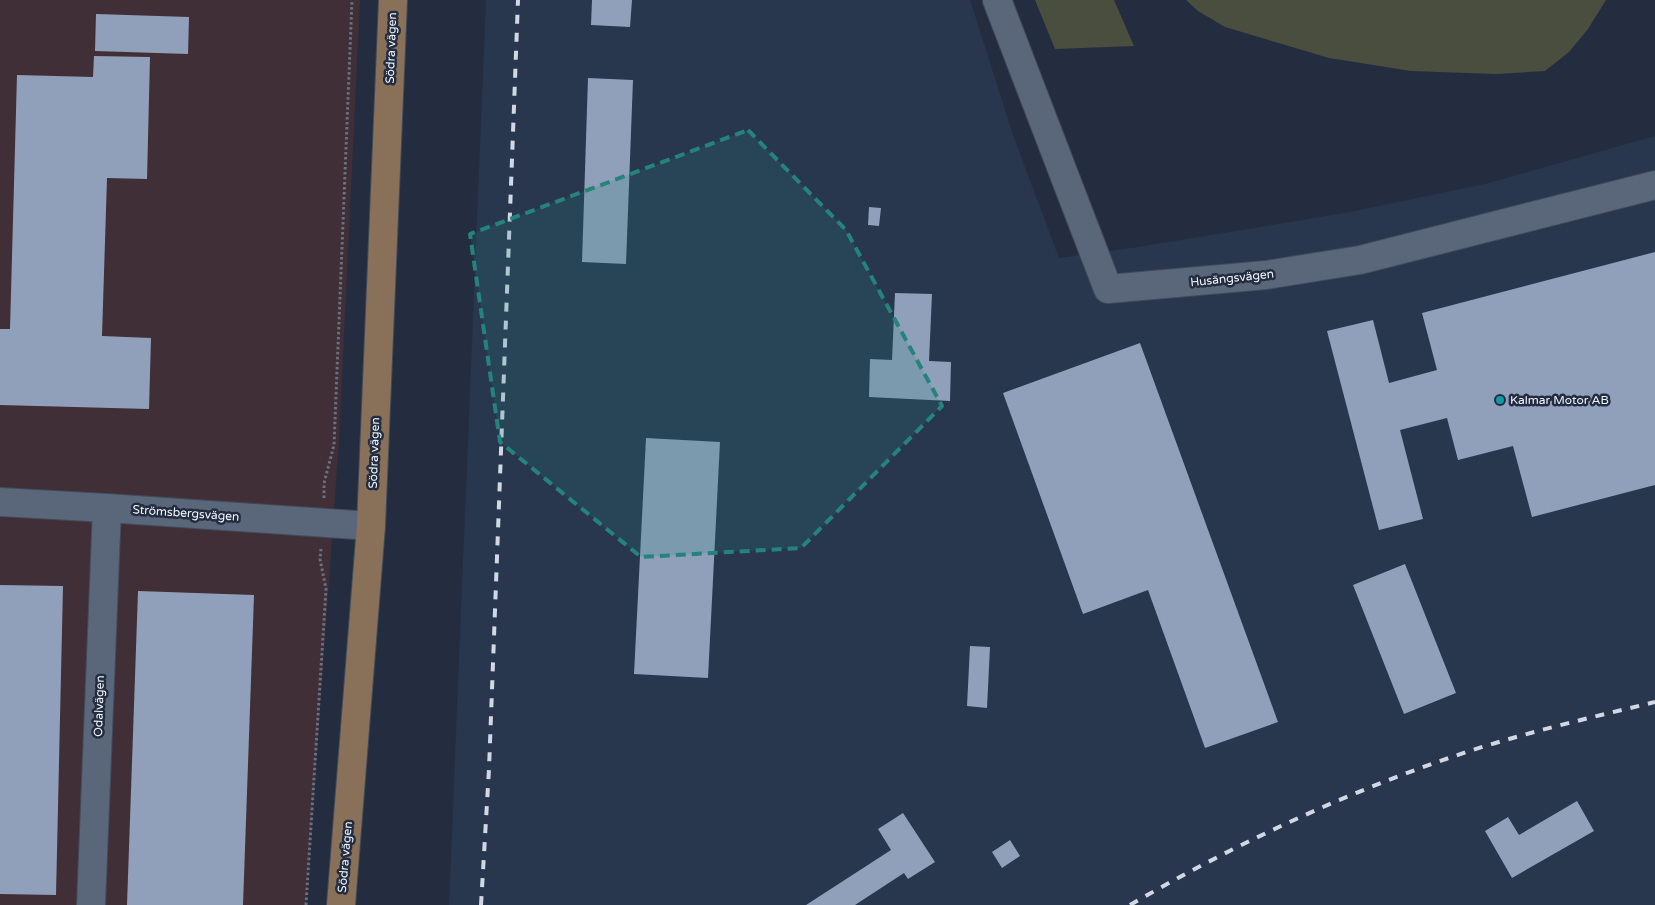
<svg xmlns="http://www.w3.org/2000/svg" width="1655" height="905" font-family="'Varela Round',sans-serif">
<rect width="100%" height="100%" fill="#232d3f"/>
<!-- commercial -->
<path fill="#412f37" d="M 0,0 L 360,0 L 339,439 L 306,905 L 0,905 Z"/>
<!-- built -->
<path fill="#28364e" d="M 486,0 L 970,0 L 1014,138 L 1059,258 L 1138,247 L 1350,212 L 1485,184 L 1655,136 L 1655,905 L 449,905 Z"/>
<!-- green -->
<path fill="#494e3f" d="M 1035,0 L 1114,0 L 1134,46 L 1055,49 Z
M 1186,0 L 1606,0 L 1588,29 L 1569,52 L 1545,71 L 1496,74 L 1411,71 L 1329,58 L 1225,27 L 1198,11 Z"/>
<!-- building -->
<path fill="#91a0ba" d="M 592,0 L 632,0 L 630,27 L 591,25 Z
M 96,14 L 189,17 L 188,54 L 95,51 Z
M 94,56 L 150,57 L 147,179 L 107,178 L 102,336 L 151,338 L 149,409 L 0,405 L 0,329 L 10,329 L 17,75 L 93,77 Z
M 588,78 L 633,80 L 626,264 L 582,262 Z
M 869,207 L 881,208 L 879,226 L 868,225 Z
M 1655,252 L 1655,485 L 1532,517 L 1513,446 L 1458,460 L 1447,418 L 1400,430 L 1423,519 L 1379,530 L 1327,331 L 1373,320 L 1389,383 L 1437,370 L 1422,313 Z
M 895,293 L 932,294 L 929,361 L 951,362 L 950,401 L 869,397 L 870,359 L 892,360 Z
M 1140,343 L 1278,722 L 1205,748 L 1148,590 L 1083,614 L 1003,393 Z
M 646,438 L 720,442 L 708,678 L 634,674 Z
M 1405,564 L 1456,693 L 1404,714 L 1353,585 Z
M 0,585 L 63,586 L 56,895 L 0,894 Z
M 138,591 L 254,595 L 243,905 L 127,905 Z
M 970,646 L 990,647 L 987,708 L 967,706 Z
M 1577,801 L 1594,831 L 1512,878 L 1485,831 L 1508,817 L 1519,835 Z
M 903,813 L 935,862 L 908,879 L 904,873 L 855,905 L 806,905 L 891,850 L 878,829 Z
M 1010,840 L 1020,856 L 1002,868 L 992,852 Z"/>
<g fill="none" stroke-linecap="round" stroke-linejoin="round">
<defs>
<path id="minor" d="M 997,0 L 1108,289 L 1266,275 L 1360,260 L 1655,185
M 0,502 L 107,508 L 371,526
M 91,905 L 107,508"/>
<path id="major" d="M 341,905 L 371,526 L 393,0"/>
</defs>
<!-- minor casing -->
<use href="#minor" stroke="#424b5a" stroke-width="30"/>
<!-- major casing -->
<use href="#major" stroke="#424b5a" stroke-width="30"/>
<!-- path -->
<path stroke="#687180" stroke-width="3" stroke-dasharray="2.5 2.5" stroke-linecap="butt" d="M 324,498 L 324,483 L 334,445 L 352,0
M 306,905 L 326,589 L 320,559 L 321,549"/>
<!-- minor -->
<use href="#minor" stroke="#5a667a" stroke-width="28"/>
<!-- major -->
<use href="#major" stroke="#897059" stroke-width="28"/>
<!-- rail -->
<path stroke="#d2d8e3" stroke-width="4" stroke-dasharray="9 9" stroke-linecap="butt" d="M 481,905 L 489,769 L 518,0
M 1130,905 C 1230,847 1336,797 1446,759 C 1514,735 1585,719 1655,702"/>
</g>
<!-- marked area -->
<path fill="#25837c" fill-opacity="0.2" stroke="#25837c" stroke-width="4" stroke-dasharray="10 6" stroke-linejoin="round" d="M 748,130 L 846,230 L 942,406 L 801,548 L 641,557 L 500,442 L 470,234 Z"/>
<!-- markers -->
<circle fill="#0f9aa8" stroke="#232d3f" stroke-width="2" cx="1500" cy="400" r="5"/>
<g text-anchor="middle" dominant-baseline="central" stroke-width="5" stroke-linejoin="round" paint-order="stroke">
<!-- street labels -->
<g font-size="12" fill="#eff5ff" stroke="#232d3f">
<text transform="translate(391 48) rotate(-88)">Södra vägen</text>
<text transform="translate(1232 278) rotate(-6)">Husängsvägen</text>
<text transform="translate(374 453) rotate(-88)">Södra vägen</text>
<text transform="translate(186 513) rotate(4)">Strömsbergsvägen</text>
<text transform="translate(99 706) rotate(-88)">Odalvägen</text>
<text transform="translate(345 857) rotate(-85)">Södra vägen</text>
</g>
<!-- poi labels -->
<g font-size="12" fill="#eff5ff" stroke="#232d3f" text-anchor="start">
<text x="1510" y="400">Kalmar Motor AB</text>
</g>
</g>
</svg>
